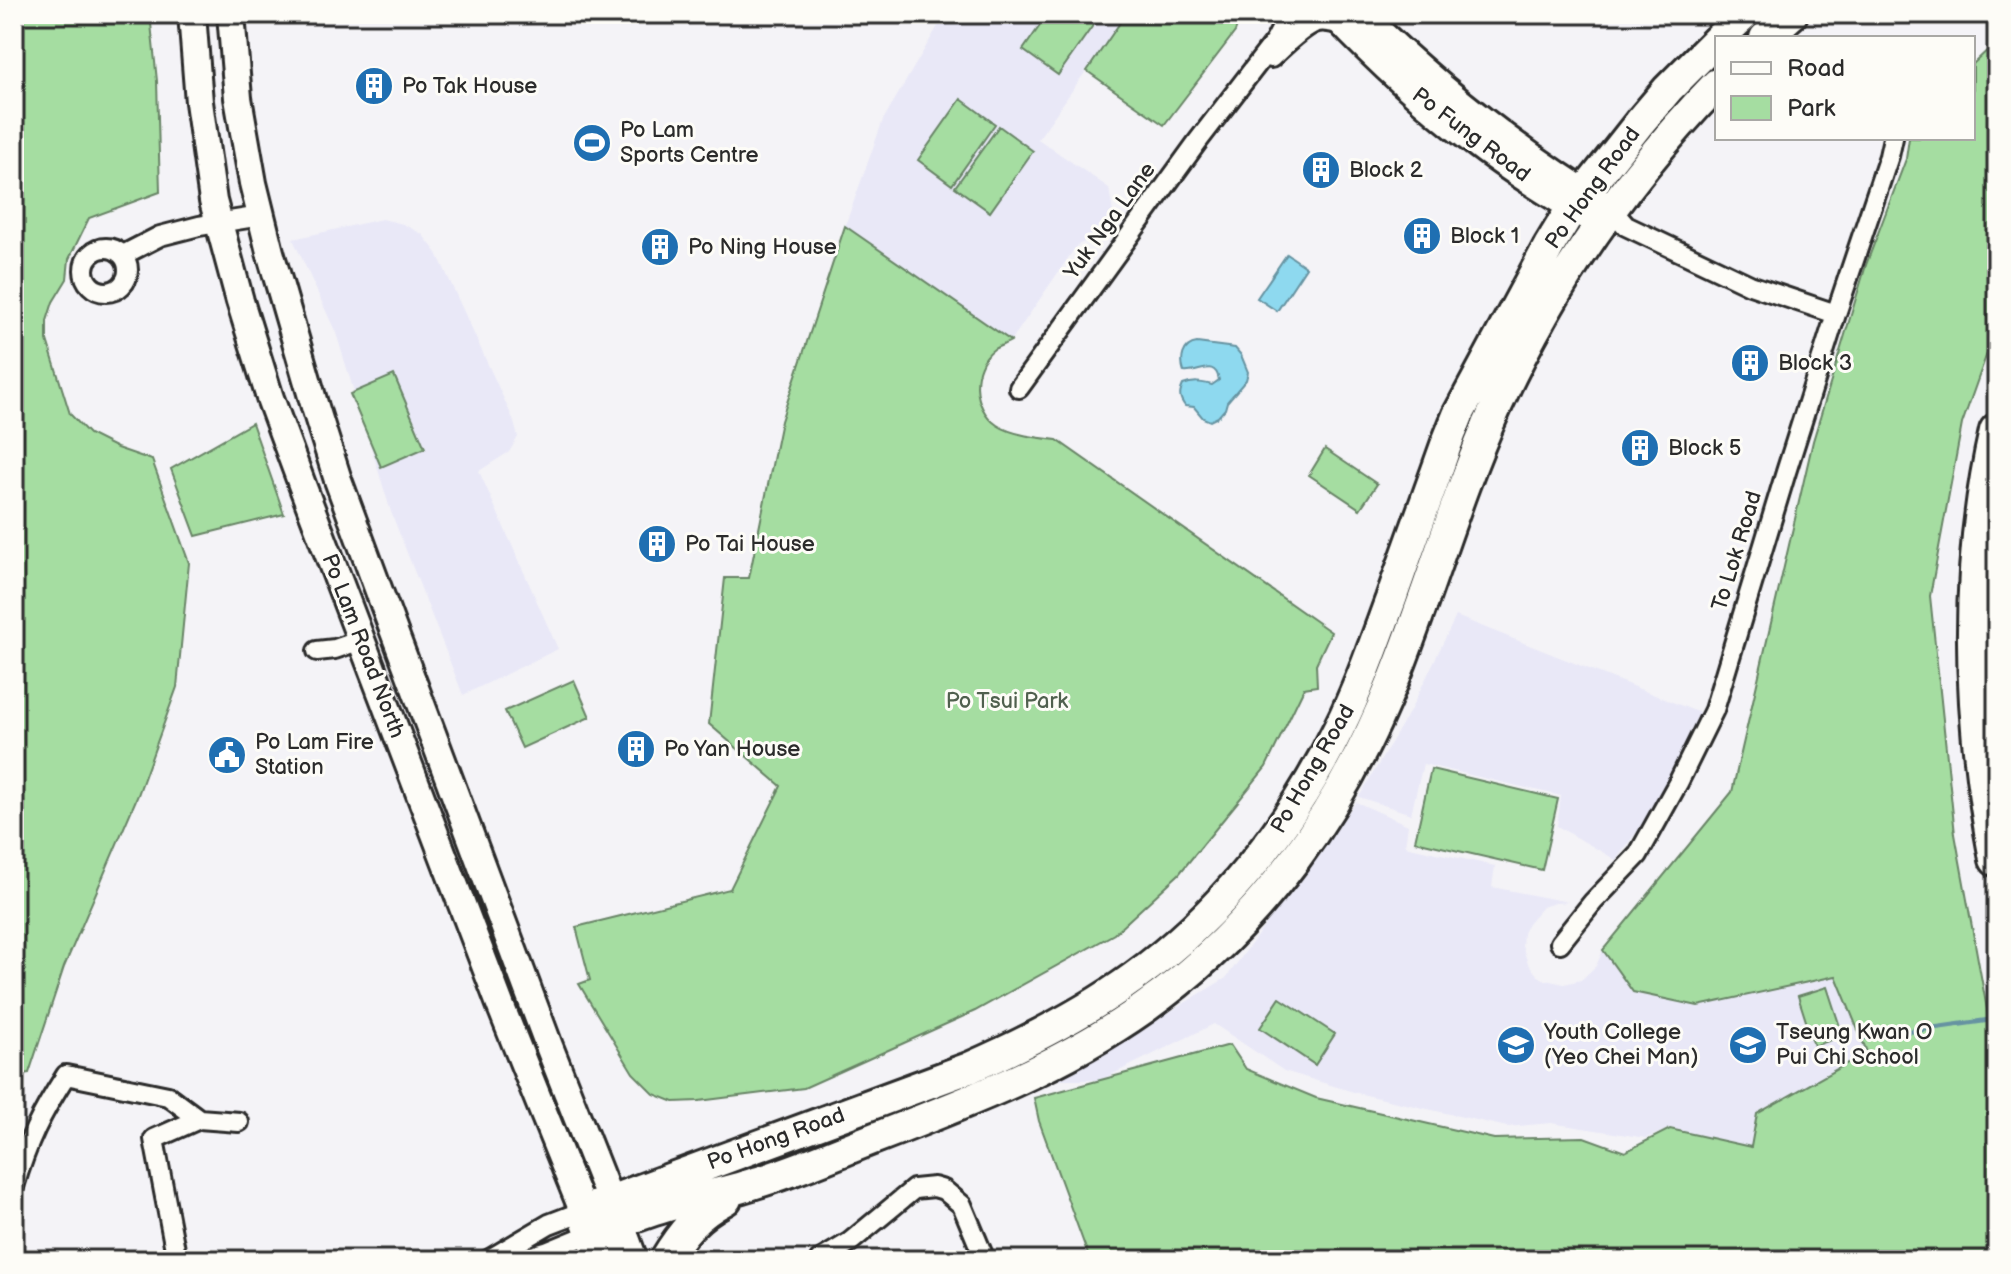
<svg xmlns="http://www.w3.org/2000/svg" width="2011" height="1274" font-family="'Balsamiq Sans',sans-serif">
<rect width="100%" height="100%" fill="#f4f3f7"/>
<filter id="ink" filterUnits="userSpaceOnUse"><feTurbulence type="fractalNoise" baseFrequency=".0125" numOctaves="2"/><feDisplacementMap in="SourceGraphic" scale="16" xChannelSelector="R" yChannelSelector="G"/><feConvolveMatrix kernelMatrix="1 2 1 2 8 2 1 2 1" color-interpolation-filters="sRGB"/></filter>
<g filter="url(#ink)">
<!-- built -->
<path fill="#e9e8f7" d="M 945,14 L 1126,14 L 1038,139 L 1109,188 L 1113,213 L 1094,238 L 1077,245 L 1011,341 L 845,226 L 883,120 Z
M 382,219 L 403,224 L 422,234 L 437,253 L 513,419 L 518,437 L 509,452 L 479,471 L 558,649 L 463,695 L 391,512 L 336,333 L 293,239 Z
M 1456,616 L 1705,715 L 1659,802 L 1616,860 L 1557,826 L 1561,796 L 1423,764 L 1411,814 L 1359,797 L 1410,711 Z
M 1356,802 L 1408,825 L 1405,846 L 1495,866 L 1492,887 L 1568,902 L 1555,903 L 1542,907 L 1528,923 L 1523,933 L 1522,946 L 1528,963 L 1537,975 L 1545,980 L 1564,984 L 1581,980 L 1596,966 L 1603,950 L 1633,992 L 1698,1006 L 1837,976 L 1867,1052 L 1758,1114 L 1751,1147 L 1670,1129 L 1646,1138 L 1551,1123 L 1507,1127 L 1357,1093 L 1284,1071 L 1214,1024 L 1101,1080 L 1057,1080 L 1226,978 Z"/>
<!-- green -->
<path fill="#a5dda1" stroke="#688466" stroke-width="2" d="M 14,14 L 150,14 L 157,81 L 160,192 L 89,218 L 69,259 L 67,279 L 53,302 L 47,321 L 47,340 L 70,414 L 89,434 L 117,448 L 152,460 L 189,563 L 177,687 L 138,795 L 64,967 L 29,1073 L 14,1075 Z
M 1048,14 L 1101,14 L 1058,75 L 1023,50 Z
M 1126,14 L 1241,14 L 1235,32 L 1164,125 L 1087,71 Z
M 1997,41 L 1997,325 L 1962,424 L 1930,596 L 1955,834 L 1997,1064 L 1997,1260 L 1090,1260 L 1039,1121 L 1034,1098 L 1230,1045 L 1246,1069 L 1316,1098 L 1494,1139 L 1584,1137 L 1625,1152 L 1670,1129 L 1751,1147 L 1757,1114 L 1867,1052 L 1836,976 L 1698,1006 L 1633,992 L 1603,950 L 1732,792 L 1813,441 L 1866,265 L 1906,159 L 1909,138 L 1973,138 L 1973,64 Z
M 961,99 L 995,124 L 952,185 L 918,160 Z
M 999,126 L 1033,151 L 990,212 L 955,187 Z
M 845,226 L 1011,341 C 1006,344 999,346 994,349 C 970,367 972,408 997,425 C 1012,435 1039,438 1057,440 L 1331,632 L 1316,664 L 1317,686 L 1304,688 L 1266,767 L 1179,874 L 1114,934 L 975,1011 L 804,1088 L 699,1101 L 674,1102 L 654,1094 L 633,1073 L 579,984 L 590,980 L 576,927 L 730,889 L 781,786 L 709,724 L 725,578 L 749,578 L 781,421 Z
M 394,375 L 425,448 L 381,467 L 350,394 Z
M 252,423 L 284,514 L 196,536 L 171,469 Z
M 1325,449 L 1377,484 L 1360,509 L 1309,475 Z
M 574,680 L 590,717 L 522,748 L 505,711 Z
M 1431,769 L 1558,799 L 1542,870 L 1415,841 Z
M 1827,987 L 1843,1036 L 1814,1046 L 1798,996 Z
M 1280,998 L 1335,1034 L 1315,1065 L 1260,1028 Z"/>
<!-- water -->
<path fill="#8ed9ef" stroke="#6693a1" stroke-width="2" d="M 1287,254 L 1306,267 L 1277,311 L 1257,298 Z
M 1197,343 L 1235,348 L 1241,355 L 1248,372 L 1246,380 L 1227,402 L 1225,409 L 1218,417 L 1210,421 L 1203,418 L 1194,407 L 1185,406 C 1179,398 1179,394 1183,385 C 1193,381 1201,382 1212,385 L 1219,380 C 1215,358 1199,374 1184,372 C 1180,360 1182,345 1197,343 Z"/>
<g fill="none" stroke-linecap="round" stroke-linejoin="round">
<!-- stream -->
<path stroke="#6693a1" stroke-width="5" d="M 1862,1038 L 1997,1019"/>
<defs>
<path id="street" d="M 1271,58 C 1282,48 1304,25 1318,22 C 1326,20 1336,24 1344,25
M 1612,210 L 1626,226 L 1750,285 L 1836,314
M84 270a22 22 0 1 1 44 0a22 22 0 1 1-44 0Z
M 123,255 L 160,236 L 199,226 L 261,216
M 1019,388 L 1198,141 L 1275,41 L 1289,14
M 317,651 L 335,649 L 361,640
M 1560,943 L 1593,902 L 1638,855 L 1678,783 L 1714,710 L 1786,472 L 1836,314 L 1889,156 L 1893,138
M 14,1187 C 27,1142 41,1114 66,1075 L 168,1096 L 199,1119 L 239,1122
M 177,1260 L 154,1139 L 199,1119
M 488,1260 L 549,1224 L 583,1211
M 518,1260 L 546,1252 L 592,1233
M 820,1260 L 850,1242 L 914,1189 L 934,1187 L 944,1190 L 962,1205 L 985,1260"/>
<path id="secondary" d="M 192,14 L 199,102 L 213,201 L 240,301 L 270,398 L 304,490 L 501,1007 L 583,1211
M 231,14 L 238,98 L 253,183 L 270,252 L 315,407 L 338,480 L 393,629 L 549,1046 L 610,1200
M 1333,14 C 1377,60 1423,103 1473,141 C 1513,172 1558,199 1601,225
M 1361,14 C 1439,90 1519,153 1612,210"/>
<path id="primary" d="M 1719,38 L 1745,14
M 1765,38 L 1792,14
M 612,1206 L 632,1260
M 592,1233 C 616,1224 640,1214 664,1207 C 694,1198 726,1193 755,1183 C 796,1171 836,1153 875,1138 C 969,1102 1062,1066 1144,1008 C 1260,926 1342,810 1394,679 C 1430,589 1456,495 1496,407 C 1550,288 1626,178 1717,84
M 602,1260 L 583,1211 L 969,1068 C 1026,1043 1082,1015 1133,978 C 1222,914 1291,826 1339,728 C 1360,686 1375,642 1391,599 C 1409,547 1428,496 1446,445 L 1458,415 L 1549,246 L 1572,208 L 1640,122 L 1668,89 L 1717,40
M 665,1260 C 682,1232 696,1215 726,1199"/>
<path id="highway" d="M 1997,431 C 1965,573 1970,717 1997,859"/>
</defs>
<!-- street casing -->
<use href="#street" stroke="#2b2b2b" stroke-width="24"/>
<!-- secondary casing -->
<use href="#secondary" stroke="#2b2b2b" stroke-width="32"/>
<!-- primary casing -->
<use href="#primary" stroke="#2b2b2b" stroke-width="36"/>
<!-- highway casing -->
<use href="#highway" stroke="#2b2b2b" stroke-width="40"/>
<!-- street -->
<use href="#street" stroke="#fdfcf7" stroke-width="18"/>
<!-- secondary -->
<use href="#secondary" stroke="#fdfcf7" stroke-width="26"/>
<!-- primary -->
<use href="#primary" stroke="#fdfcf7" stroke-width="30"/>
<!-- highway -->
<use href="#highway" stroke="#fdfcf7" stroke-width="34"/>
</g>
</g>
<!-- icons -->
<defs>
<symbol id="building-disc" viewBox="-11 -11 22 22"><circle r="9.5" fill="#1f6fb2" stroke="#fdfcf7"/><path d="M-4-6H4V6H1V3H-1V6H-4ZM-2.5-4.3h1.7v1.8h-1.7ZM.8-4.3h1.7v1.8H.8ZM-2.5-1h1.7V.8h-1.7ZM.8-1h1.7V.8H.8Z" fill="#fff"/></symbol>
<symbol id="stadium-disc" viewBox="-11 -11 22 22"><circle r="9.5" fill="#1f6fb2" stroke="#fdfcf7"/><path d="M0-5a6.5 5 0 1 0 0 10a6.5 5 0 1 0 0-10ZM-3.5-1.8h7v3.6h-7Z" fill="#fff"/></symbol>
<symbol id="civic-disc" viewBox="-11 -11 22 22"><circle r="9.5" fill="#1f6fb2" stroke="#fdfcf7"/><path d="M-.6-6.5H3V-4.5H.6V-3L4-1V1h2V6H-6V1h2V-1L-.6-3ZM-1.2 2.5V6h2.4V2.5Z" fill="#fff"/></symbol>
<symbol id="university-disc" viewBox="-11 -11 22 22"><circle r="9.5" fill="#1f6fb2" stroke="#fdfcf7"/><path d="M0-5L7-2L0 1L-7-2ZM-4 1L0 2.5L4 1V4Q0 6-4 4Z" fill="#fff"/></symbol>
<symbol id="school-disc" viewBox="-11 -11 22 22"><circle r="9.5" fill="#1f6fb2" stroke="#fdfcf7"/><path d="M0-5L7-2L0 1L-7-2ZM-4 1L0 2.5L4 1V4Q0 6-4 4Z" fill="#fff"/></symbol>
</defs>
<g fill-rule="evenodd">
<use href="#building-disc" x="352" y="64" width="44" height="44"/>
<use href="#stadium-disc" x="570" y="121" width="44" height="44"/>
<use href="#building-disc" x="1299" y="148" width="44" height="44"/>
<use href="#building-disc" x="1400" y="214" width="44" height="44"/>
<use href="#building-disc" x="638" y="225" width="44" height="44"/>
<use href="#building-disc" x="1728" y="341" width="44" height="44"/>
<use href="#building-disc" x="1618" y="426" width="44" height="44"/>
<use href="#building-disc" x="635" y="522" width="44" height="44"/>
<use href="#building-disc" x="614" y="727" width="44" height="44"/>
<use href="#civic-disc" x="205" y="733" width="44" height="44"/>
<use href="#university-disc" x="1494" y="1023" width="44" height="44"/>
<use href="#school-disc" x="1726" y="1023" width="44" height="44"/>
</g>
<g text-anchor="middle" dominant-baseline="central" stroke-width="6" stroke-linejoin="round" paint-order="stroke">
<!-- poi labels -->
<g font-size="22" fill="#2b2b2b" stroke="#fdfcf7" text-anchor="start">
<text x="402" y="86">Po Tak House</text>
<text x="620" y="130">Po Lam<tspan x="620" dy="25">Sports Centre</tspan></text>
<text x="1349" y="170">Block 2</text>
<text x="1450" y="236">Block 1</text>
<text x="688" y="247">Po Ning House</text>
<text x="1778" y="363">Block 3</text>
<text x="1668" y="448">Block 5</text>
<text x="685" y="544">Po Tai House</text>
<text x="255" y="742">Po Lam Fire<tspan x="255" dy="25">Station</tspan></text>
<text x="664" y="749">Po Yan House</text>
<text x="1544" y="1032">Youth College<tspan x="1544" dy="25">(Yeo Chei Man)</tspan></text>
<text x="1776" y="1032">Tseung Kwan O<tspan x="1776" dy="25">Pui Chi School</tspan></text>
</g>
<!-- street labels -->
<g font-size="22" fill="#2b2b2b" stroke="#fdfcf7">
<text transform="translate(1471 135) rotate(37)">Po Fung Road</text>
<text transform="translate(1593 188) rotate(-54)">Po Hong Road</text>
<text transform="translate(1110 221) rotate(-54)">Yuk Nga Lane</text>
<text transform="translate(1737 551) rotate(-73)">To Lok Road</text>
<text transform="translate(363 646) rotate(69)">Po Lam Road North</text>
<text transform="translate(1313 769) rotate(-60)">Po Hong Road</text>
<text transform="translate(776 1139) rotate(-20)">Po Hong Road</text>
</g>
<!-- park labels -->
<g font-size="22" fill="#50604e" stroke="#fdfcf7">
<text x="1007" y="701">Po Tsui Park</text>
</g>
</g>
<!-- margin -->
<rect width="2011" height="1274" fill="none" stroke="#fdfcf7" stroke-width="48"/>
<rect x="24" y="24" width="1963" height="1226" fill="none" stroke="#2b2b2b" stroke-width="3" filter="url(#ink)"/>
<!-- legend -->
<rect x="1715" y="36" width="260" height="104" fill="#fdfcf7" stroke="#a9a8a5" stroke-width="2"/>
<rect x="1731" y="62" width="40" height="12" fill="#fdfcf7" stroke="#a9a8a5" stroke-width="2"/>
<text x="1787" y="76" font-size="24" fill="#2b2b2b">Road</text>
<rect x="1731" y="96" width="40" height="24" fill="#a5dda1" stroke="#a9a8a5" stroke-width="2"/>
<text x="1787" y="116" font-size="24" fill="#2b2b2b">Park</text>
</svg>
